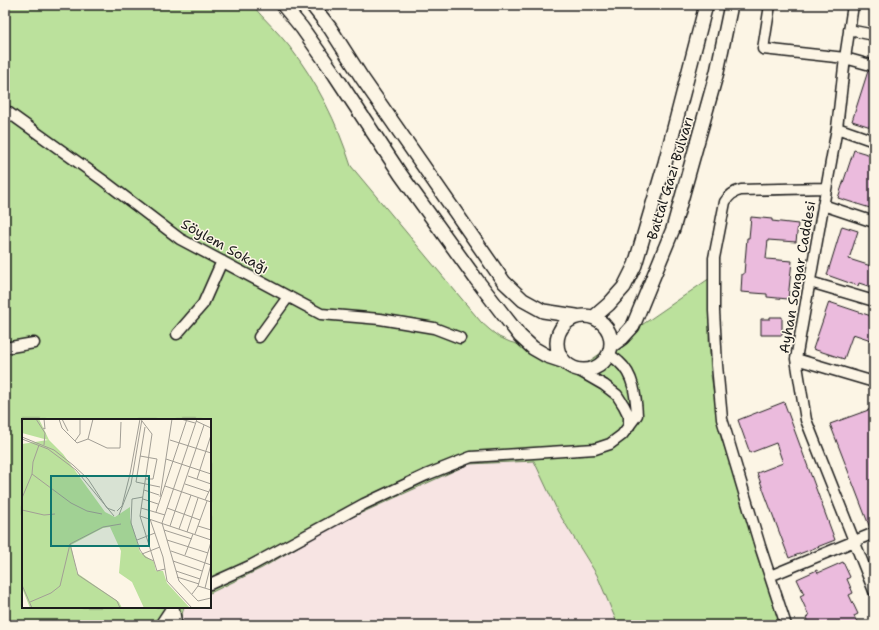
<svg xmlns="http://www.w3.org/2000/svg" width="879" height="630" font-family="'Shantell Sans',sans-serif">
<rect width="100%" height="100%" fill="#fcf5e5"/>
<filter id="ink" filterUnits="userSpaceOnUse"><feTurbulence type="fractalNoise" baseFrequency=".025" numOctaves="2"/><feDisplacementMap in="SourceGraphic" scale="8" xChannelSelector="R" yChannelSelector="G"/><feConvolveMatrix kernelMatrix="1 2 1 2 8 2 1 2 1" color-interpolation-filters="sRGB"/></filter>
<g filter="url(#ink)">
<!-- built -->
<path fill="#f7e4e3" d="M 534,461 L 558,512 L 597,575 L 618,625 L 182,625 L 181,618 L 184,607 L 210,607 L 210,593 L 262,568 L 335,525 L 469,464 Z"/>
<!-- green -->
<path fill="#bbe19c" stroke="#6c7e5c" d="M 5,5 L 252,5 C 264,19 277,31 289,46 C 317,82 337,122 351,166 L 481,322 L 490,330 L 499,337 L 510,342 L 531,348 L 575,371 L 710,278 L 709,340 L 711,375 L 721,438 L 733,469 L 780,625 L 618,625 L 597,575 L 558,512 L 534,461 L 469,464 L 335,525 L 262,568 L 210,593 L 210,420 L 23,420 L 23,607 L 184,607 L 181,618 L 182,625 L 5,625 Z"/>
<!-- building -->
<path fill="#ebbbdd" stroke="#1c1c1c" d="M 868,71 L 874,72 L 874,128 L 852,121 Z
M 854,150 L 874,156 L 874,196 L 870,208 L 838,198 Z
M 751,217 L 772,219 L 772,221 L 798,224 L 796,242 L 768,240 L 766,259 L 792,261 L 788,299 L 767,297 L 767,294 L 741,292 L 742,274 L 744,274 L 747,238 L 749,238 Z
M 842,226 L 858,231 L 849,259 L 874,267 L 874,288 L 859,283 L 858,286 L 827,275 Z
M 829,302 L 874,317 L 874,341 L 853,334 L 844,359 L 813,349 Z
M 770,317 L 782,317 L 782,335 L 761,335 L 761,319 L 770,319 Z
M 784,402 L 835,540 L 789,558 L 757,473 L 783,463 L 776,443 L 750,453 L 738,420 Z
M 874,408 L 874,527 L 870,528 L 830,424 Z
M 843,562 L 850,577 L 847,579 L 853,593 L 849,595 L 858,614 L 854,616 L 858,625 L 810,625 L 806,618 L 809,616 L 800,596 L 804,594 L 797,579 L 817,570 L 818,573 Z"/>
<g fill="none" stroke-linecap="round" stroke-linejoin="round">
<defs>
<path id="minor" d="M 770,5 L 763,49 L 845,58 L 874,66
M 853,5 L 845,58 L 837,128 L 796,359 L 806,420 L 874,591
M 849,30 L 874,35
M 5,110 L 104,181 L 180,239 L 321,314 L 380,319 L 434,328 L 460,338
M 837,128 L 874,141
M 823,205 L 874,222
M 810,282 L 874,301
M 177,334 L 203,304 L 222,261
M 259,337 L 288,297
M 5,348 L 34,343
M 796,359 L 874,382
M 578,370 L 604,385 L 617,395 L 624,406 L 629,416 L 629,427
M 770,576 L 874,533
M 210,584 L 252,565 L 364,504 L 426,475 L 471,457 L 595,449 L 610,444 L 622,435 L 637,415 C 636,397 634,375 619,362 C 616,359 612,357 609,354
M 160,625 L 172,607
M 786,625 L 760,546 L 722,419 L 717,365 L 714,311 L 714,258 L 725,202 C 729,195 733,192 741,190 L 826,188"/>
<path id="tertiary" d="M 283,5 L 302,28 L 335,75 L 401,175 L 476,279 L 502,313 L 520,336 L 533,348 L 547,356 L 562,361
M 312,5 L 330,28 L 362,78 L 504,282 L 523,300 L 543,311 L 576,316
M557 343a27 27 0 1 1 54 0a27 27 0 1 1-54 0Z
M 594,317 L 609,304 L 624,287 L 635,265 L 665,163 L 706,5
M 611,346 L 622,338 L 633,326 L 673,229 L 717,72 L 731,5
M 172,607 L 175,625"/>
</defs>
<!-- minor casing -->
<use href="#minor" stroke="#1c1c1c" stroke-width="13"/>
<!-- tertiary casing -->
<use href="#tertiary" stroke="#1c1c1c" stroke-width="16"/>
<!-- minor -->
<use href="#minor" stroke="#fcf5e5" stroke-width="10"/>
<!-- tertiary -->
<use href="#tertiary" stroke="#fcf5e5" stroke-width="13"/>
</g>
</g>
<g text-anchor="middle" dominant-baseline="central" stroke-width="3" stroke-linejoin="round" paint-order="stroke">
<!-- street labels -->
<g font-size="14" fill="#1c1c1c" stroke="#fcf5e5">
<text transform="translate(670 178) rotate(-73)">Battal Gazi Bulvarı</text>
<text transform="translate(225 246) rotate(29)">Söylem Sokağı</text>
<text transform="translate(797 277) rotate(-80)">Ayhan Songar Caddesi</text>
</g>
</g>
<!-- overview -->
<g transform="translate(22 419)">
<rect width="189" height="189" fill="#fcf5e5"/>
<path d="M 0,0 L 17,0 L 27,21 L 41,35 L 83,93 L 93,98 L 108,88 L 108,99 L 118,133 L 132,143 L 134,152 L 141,152 L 145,164 L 168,189 L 122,189 L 110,163 L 97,154 L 99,132 L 88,108 L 81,109 L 49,126 L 55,154 L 97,183 L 100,189 L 8,189 L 0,169 L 0,25 L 26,21 L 0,14 Z" fill="#bbe19c"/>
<path fill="none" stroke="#a29e95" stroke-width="1" d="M 14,0 L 23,14 L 22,26M 37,0 L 40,9 L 55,24 L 66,20 L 85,29 L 98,29 L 99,3M 40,0 L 46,12M 159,0 L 173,4M 175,0 L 140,104 L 157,162 L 176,182 L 189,179M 120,2 L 130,15 L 118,97 L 135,152 L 143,150M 174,2 L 189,9M 123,8 L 114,63 L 138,68M 21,9 L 23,10 L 22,0M 0,18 L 32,31 L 51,46 L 66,60 L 85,89 L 93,92M 0,20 L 26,30 L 54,51 L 92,97M 66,20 L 71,0M 148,21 L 189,34M 53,22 L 58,15 L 58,0M 118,37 L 135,40 L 131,60 L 124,60M 144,40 L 189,55M 10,55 L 49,84 L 65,92 L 80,95M 166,57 L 189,65M 175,60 L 189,16M 163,65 L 187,73M 143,67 L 189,83M 122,71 L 137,76M 121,78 L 110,80 L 109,104 L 118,131 L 123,138 L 132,142M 138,78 L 150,0M 0,79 L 10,55 L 11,43 L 17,26M 121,80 L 136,85M 183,81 L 189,68M 119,89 L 143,96M 145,89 L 178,101M 0,91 L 22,96 L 33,95M 95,92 L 100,87 L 108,55 L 118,0M 134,93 L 165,0M 97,96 L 109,65 L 120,0M 118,97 L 189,121M 128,100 L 141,138 L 145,162 L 170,189M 148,107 L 182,6M 176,107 L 189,111M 157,110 L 169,76M 142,111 L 170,120M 165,113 L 176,79M 173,115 L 185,82M 115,121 L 133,114M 145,121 L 186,134M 48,125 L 56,156 L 95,182 L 98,189M 149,132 L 189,146M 120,135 L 138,128M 163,136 L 171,115M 151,142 L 180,152M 154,152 L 178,160M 155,158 L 177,165M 0,166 L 10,189M 176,167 L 189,171M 183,169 L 189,145M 170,175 L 176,167 L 189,123M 8,183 L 29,174 L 38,167 L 48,125 L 81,108 L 99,105"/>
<path fill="#0f766e" fill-opacity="0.15" stroke="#0f766e" stroke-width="2" d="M 29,57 L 127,57 L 127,127 L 29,127 Z"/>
<rect width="189" height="189" fill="none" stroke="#1c1c1c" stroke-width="2"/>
</g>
<!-- margin -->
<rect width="879" height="630" fill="none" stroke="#fcf5e5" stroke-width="20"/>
<rect x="10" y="10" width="859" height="610" fill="none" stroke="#1c1c1c" stroke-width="1.5" filter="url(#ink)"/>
</svg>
